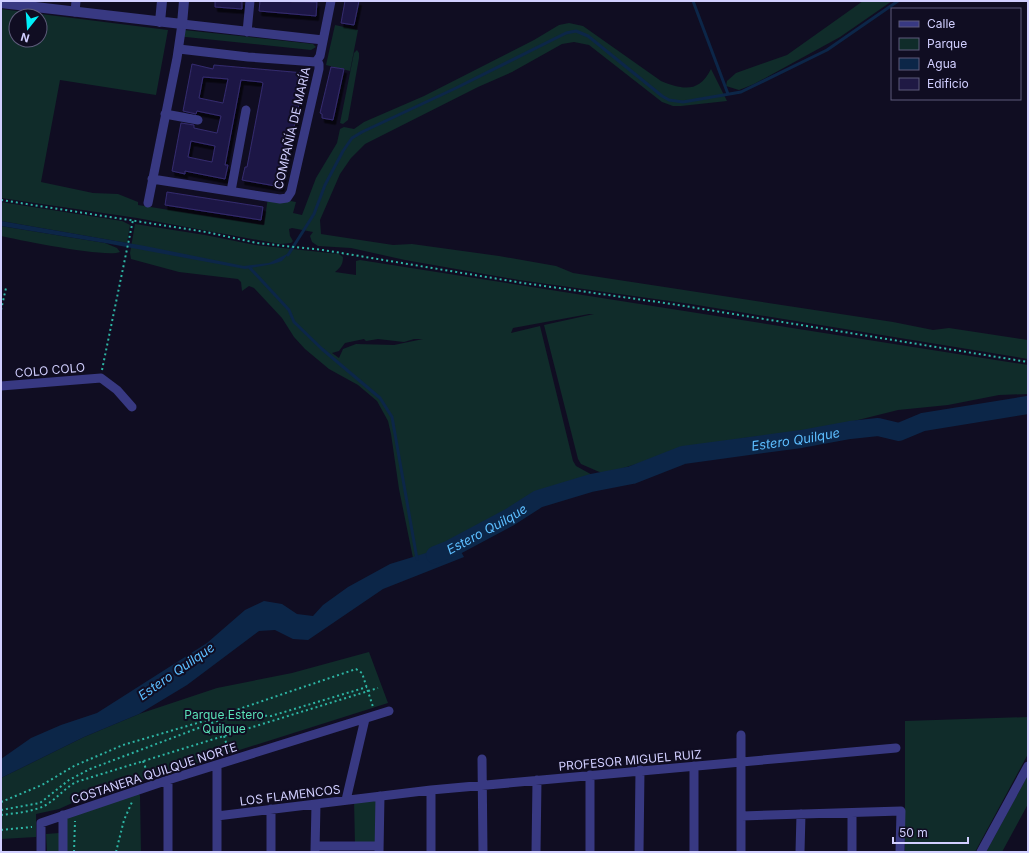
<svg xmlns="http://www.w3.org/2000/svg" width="1029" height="853" font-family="Inter,sans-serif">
<defs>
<filter id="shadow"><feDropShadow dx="2.5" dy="4.5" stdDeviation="0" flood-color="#0009"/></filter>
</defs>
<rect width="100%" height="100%" fill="#100d22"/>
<!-- green -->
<path fill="#102c2a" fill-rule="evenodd" d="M 863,1 L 892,1 L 840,37 L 754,84 L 739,90 L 726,86 L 727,81 L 736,73 L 787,55 Z
M 1,9 L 168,30 L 156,95 L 60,80 L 41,182 L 93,193 L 118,194 L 138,202 L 138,205 L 264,225 L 268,197 L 296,202 L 293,213 L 302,215 L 316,178 L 337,143 L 340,129 L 344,127 L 354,129 L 364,122 L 424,96 L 534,40 L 559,25 L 569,23 L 583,26 L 661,81 C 683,90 699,93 711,69 L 727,101 L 681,106 L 673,106 L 662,102 L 589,45 L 574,42 L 562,44 L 512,72 L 478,87 L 365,144 L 351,158 L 340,174 L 320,220 L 321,234 L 393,245 L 412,244 L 499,256 L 556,266 L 573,273 L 893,322 L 933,330 L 949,328 L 1028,340 L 1028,359 L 691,304 L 519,280 L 405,260 L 351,248 L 318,246 L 312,242 L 310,236 L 313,232 L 292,228 L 289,229 L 290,236 L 293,241 L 291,243 L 280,244 L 137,218 L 1,198 ZM 16,16 L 40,16 L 40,40 L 16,40 Z
M 335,25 L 358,30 L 350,71 L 326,65 Z
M 184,30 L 313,44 L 316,47 L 311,50 L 186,37 L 184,37 Z
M 357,50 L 359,53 L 359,58 L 348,120 L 343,124 L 340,123 L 354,53 Z
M 1,202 L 122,221 L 130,225 L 127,243 L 1,221 Z
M 135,224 L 205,235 L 255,245 L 339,254 L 343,257 C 343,264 341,267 335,272 L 356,275 L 356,261 L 360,260 L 1028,365 L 1028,394 L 999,395 L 948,405 L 898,410 L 818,430 L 744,438 L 681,450 L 604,474 L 581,464 L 578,459 L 544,325 L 594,314 L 589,314 L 513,328 L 511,333 L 540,326 L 573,461 L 576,466 L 596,477 L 536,496 L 476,532 L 439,549 L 413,558 L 399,489 L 391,434 L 388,421 L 377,401 L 358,385 L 329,369 L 305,349 L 294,337 L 282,318 L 254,288 L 249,286 L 242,291 L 241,282 L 238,279 L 179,272 L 131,259 L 130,253 ZM 364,339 L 366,341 L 378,339 L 404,342 L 414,339 L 423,339 L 394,345 L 356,344 L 343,349 L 339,358 L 332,353 L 339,351 L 345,343 Z
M 1,226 L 105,243 L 117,248 L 120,252 C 107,258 19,240 1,236 Z
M 369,652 L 388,703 L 167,773 L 90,795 L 59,809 L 36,814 L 36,837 L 1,839 L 1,778 L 84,737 L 139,714 L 217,688 L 292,673 Z
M 1028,717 L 1028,754 L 975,852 L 905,852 L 905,721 Z
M 1028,775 L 1028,804 L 1002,852 L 986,852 Z
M 138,791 L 140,796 L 141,852 L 63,852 L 63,815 Z
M 380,796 L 379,846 L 355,845 L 354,799 Z
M 59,833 L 59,852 L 47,852 L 46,834 Z"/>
<!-- water -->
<path fill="#0c2648" d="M 1,221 L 145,246 L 244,266 L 269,263 L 289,253 L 282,261 L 273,264 L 245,269 L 105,243 L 1,226 Z
M 455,541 L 464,557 L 383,589 L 308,640 L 293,639 L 275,630 L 259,631 L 187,685 L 139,714 L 84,737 L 1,778 L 1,759 L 31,738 L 61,725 L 97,713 L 207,643 L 245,610 L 264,601 L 282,604 L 297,614 L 313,616 L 323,605 L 348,587 L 390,564 L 439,549 Z"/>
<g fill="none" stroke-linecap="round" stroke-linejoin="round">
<!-- stream -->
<path stroke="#0c2648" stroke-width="3" d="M 693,1 L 728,94
M 288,255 L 314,214 L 325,185 L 343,151 L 352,138 L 362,132 L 456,88 L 566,33 L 576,31 L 588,36 L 662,96 L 669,100 L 683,102 L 741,92 L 827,50 L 898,1
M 250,268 L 289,310 L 294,322 L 322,349 L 380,398 L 392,417 L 417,559"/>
<!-- river -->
<path stroke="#0c2648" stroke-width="18" id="s1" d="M 435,555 L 450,549 L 510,517 L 538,499 L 591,483 L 632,475 L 683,455 L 801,439 L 850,430 L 878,427 L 899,432 L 923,422 L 1028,405"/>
</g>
<!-- building -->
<path fill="#1f1944" stroke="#342b70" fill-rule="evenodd" filter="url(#shadow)" d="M 215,1 L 242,1 L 242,9 L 215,7 Z
M 260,1 L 317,2 L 316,16 L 259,11 Z
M 345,1 L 359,1 L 354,25 L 341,23 Z
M 192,64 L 213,69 L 214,65 L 304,73 L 303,86 L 281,187 L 242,180 L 245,167 L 247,167 L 263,83 L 261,82 L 241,80 L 225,165 L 228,165 L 225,179 L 185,171 L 185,174 L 172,171 L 181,123 L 194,125 L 194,128 L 217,133 L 221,116 L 197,111 L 196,114 L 183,111 ZM 203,77 L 228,79 L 223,103 L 199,98 ZM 191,141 L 215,146 L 212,162 L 188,157 Z
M 331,67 L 344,69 L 333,120 L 322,118 L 322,114 L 320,113 Z
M 167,192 L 263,207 L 261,220 L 165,205 Z"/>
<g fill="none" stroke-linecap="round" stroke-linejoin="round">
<!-- path -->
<path stroke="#2db5a4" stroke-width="2" stroke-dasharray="2 3" stroke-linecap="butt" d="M 1,200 L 206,232 L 257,243 L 323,250 L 523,283 L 672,304 L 1028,362
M 1,310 L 6,288
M 102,370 L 133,220
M 224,736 L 229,752
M 143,761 L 149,777
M 1,802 L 42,785 L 74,766 L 123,745 L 204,721 L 356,669 L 362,673 L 373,707
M 1,810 L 40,803 L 69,780 L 90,769 L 225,718 L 244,715 L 271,716 L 367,687
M 1,815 C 16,813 33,812 46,805 C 57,798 64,789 76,782 L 378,688
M 1,830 L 32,827
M 74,852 L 75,821
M 116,852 L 124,820 L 132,802"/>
<!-- minor -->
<path stroke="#383982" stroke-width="9" d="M 75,12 L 76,1
M 247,32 L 250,1
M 179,49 L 248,57 L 316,62
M 316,62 L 320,56 L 331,1
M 165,114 L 198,120
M 152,179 L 280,199 L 287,198 L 291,192 L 319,69 L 319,64 L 316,62
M 231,191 L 246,110
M 148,203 L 177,58 L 182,24 L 323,40
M 1,386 L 101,378 L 117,390 L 132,407
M 741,735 L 741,852
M 482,759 L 483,852
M 168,780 L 168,852
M 346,800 L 365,719
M 217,816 L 431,790 L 896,748
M 742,816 L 901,811 L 900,852
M 315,846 L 379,846
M 315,851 L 316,804
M 41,852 L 41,823 L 168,780 L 389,711
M 63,852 L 63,815
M 217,852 L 217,766
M 271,852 L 271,809
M 379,852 L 380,796
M 431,852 L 431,790
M 536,852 L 537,780
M 590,852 L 590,775
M 639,852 L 640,770
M 694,852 L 694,766
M 800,852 L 801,814
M 852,852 L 852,813
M 981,852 L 1028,766"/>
<!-- tertiary -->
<path stroke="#383982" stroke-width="10" d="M 1,3 L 182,24 L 184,1
M 160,22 L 162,1"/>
</g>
<g text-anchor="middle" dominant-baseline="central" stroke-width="4" stroke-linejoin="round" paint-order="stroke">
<!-- street labels -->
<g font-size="12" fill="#d1cfff" stroke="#100d22">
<text transform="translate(292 128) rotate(-77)">COMPAÑÍA DE MARÍA</text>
<text transform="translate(50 370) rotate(-5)">COLO COLO</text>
<text transform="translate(630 760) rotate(-5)">PROFESOR MIGUEL RUIZ</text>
<text transform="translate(154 773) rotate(-18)">COSTANERA QUILQUE NORTE</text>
<text transform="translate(290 795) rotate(-7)">LOS FLAMENCOS</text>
</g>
<!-- park labels -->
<g font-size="12" fill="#59e0b6" stroke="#100d22">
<text x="224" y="714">Parque Estero<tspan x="224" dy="14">Quilque</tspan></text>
</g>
<!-- water labels -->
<g font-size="13" font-style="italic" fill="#5dbeff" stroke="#100d22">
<text stroke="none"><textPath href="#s1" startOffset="383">Estero Quilque</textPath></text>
<text stroke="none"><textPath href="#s1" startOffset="58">Estero Quilque</textPath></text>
<text transform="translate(176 671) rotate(-35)">Estero Quilque</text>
</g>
</g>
<!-- border -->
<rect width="1029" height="853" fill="none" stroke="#d1cfff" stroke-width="4"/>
<!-- legend -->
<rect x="891" y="8" width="130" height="92" fill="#100d22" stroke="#5d5b7a"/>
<rect x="899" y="21" width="20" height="6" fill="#383982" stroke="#5d5b7a"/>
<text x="927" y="28" font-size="12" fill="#d1cfff">Calle</text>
<rect x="899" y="38" width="20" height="12" fill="#102c2a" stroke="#5d5b7a"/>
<text x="927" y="48" font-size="12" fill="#d1cfff">Parque</text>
<rect x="899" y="58" width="20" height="12" fill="#0c2648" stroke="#5d5b7a"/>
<text x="927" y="68" font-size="12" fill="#d1cfff">Agua</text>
<rect x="899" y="78" width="20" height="12" fill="#1f1944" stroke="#5d5b7a"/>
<text x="927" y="88" font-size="12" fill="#d1cfff">Edificio</text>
<!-- north arrow -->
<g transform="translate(28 28) rotate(197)"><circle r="19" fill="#100d22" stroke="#5d5b7a"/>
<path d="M0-3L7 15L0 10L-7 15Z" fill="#00f0fa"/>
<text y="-6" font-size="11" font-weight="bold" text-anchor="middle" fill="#d1cfff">N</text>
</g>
<!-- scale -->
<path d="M893 837v6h75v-6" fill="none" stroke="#d1cfff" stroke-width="2"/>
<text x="899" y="837" font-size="12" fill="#d1cfff" stroke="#100d22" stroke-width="3" paint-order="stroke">50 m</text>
</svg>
